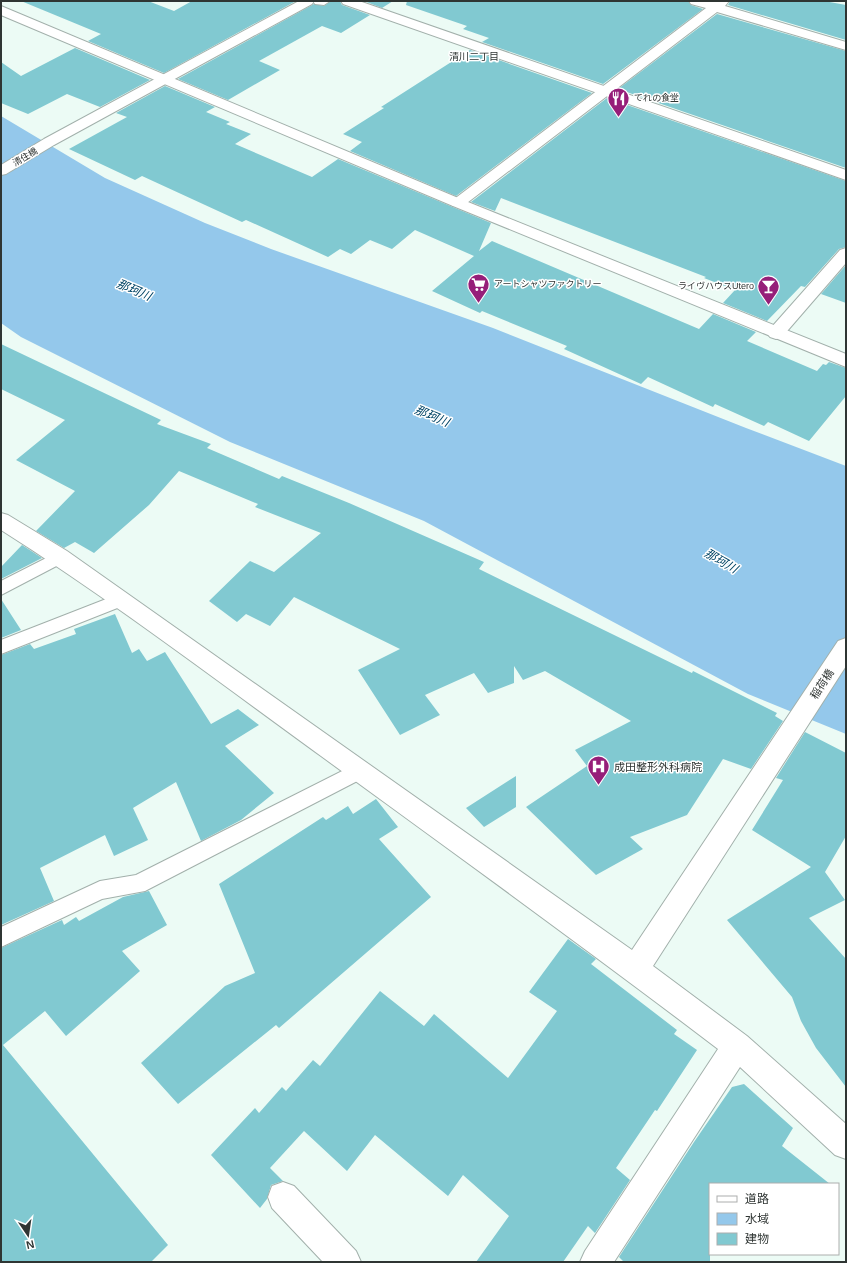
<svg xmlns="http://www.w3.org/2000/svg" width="847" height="1263" font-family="Helvetica,'Noto Sans JP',sans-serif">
<rect width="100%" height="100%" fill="#ecfbf5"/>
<!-- water -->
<path fill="#94c8eb" d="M 1,116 L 105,178 L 205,223 L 271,249 L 493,328 L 746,428 L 846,466 L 846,734 L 748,694 L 424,521 L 230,442 L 21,337 L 1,323 Z"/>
<!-- building -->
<path fill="#81c9d1" d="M 21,1 L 148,1 L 174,11 L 192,1 L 296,1 L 164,73 L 88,41 L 101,34 Z
M 331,1 L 340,1 L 342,5 L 370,15 L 341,33 L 322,26 L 259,61 L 280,70 L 228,100 L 178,79 L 314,4 L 324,6 Z
M 364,1 L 393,1 L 382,8 Z
M 407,1 L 688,1 L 691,5 L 703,9 L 603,84 L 482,42 L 489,38 L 463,29 L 467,26 L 406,5 Z
M 730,1 L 824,1 L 846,5 L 846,40 L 728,5 Z
M 717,14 L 846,51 L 846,168 L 618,89 Z
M 75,48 L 150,80 L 100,107 L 67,94 L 28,114 L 1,103 L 1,62 L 21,76 Z
M 470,50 L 592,93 L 456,196 L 350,151 L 362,142 L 343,134 L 384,108 L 381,107 Z
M 165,86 L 215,107 L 206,112 L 230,122 L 226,124 L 251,134 L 235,144 L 312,177 L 338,159 L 491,223 L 479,251 L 492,241 L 699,329 L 713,314 L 756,332 L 747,341 L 817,371 L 823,364 L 826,365 L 829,362 L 846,368 L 846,396 L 809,441 L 768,422 L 764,426 L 715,404 L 713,407 L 648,377 L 641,384 L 564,349 L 567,346 L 482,311 L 480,313 L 432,291 L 474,256 L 415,230 L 392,249 L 370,240 L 351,254 L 340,249 L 328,257 L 246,220 L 242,222 L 142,176 L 135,180 L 69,149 L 127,117 L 116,113 Z
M 607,98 L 846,181 L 846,247 L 839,249 L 805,287 L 801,286 L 767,321 L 723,303 L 735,290 L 704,278 L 706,277 L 501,198 L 495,211 L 471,202 Z
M 846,265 L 846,303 L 821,294 Z
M 1,344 L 161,420 L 157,424 L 211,444 L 207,448 L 279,479 L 282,476 L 349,503 L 484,562 L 479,569 L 692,673 L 693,671 L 777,713 L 775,716 L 783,721 L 751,769 L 723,759 L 687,815 L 630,837 L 643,849 L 596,875 L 526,807 L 587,766 L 575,750 L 631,721 L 545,671 L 523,680 L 514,666 L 514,683 L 488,693 L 474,673 L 425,695 L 440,715 L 400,735 L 358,670 L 400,649 L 294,597 L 270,626 L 246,614 L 237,622 L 209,601 L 250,561 L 274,572 L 321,533 L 255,507 L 258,504 L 179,471 L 149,505 L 94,553 L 75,542 L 64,548 L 36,531 L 75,491 L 16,460 L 65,420 L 1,389 Z
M 22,545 L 42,558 L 1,579 L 1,567 Z
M 1,599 L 21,630 L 1,638 Z
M 115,614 L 132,653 L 139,649 L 147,661 L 165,652 L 211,724 L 238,709 L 259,725 L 225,746 L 274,793 L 241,820 L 201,841 L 176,782 L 133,808 L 148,840 L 114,856 L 105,835 L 40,868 L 54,901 L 1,925 L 1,655 L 30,644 L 34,649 L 76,634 L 74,629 Z
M 805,732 L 846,753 L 846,836 L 825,872 L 845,900 L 809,918 L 846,959 L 846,1087 L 816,1048 L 801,1021 L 792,997 L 727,920 L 811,867 L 752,830 L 783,780 L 776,778 Z
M 516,776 L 516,807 L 484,827 L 466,808 Z
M 376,799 L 398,827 L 379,839 L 431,897 L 279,1028 L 276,1025 L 178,1104 L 141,1063 L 225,986 L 255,973 L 219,884 L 323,817 L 326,820 L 348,806 L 353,814 Z
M 149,891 L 167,925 L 122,951 L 140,971 L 66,1036 L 45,1011 L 3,1045 L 168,1245 L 151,1262 L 1,1262 L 1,948 L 62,920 L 64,925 L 76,917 L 79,921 L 123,897 Z
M 568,939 L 596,959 L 591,964 L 677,1030 L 674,1034 L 697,1050 L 657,1111 L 655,1110 L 616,1168 L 630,1180 L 595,1233 L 588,1226 L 563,1262 L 476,1262 L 509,1216 L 463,1175 L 448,1196 L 375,1135 L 347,1171 L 304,1131 L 270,1168 L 283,1181 L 271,1185 L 267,1199 L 260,1208 L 211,1155 L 255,1108 L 259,1113 L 282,1087 L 286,1091 L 313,1060 L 320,1066 L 380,991 L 424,1026 L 434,1014 L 508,1078 L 557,1011 L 529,992 Z
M 744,1084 L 793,1128 L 782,1146 L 830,1184 L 710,1184 L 710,1262 L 624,1262 L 619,1257 L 694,1142 L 732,1087 Z"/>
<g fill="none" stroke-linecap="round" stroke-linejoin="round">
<defs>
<path id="service" d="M 60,551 L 66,553 L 68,557 L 66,561 L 1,595 L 1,581 Z
M 119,594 L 125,595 L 127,600 L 125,605 L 1,654 L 1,640 Z
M 360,762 L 367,764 L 369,770 L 367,776 L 145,891 L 102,899 L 1,947 L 1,927 L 100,881 L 136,875 Z"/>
<path id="minor" d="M 299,1 L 314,1 L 312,4 L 54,145 L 6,174 L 1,175 L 1,165 L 44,139 Z
M 689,1 L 713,2 L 729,1 L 725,6 L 846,42 L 846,50 L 717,12 L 463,206 L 453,206 L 450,203 L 453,200 L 706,8 L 691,4 Z
M 846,248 L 846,263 L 782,337 L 776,339 L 770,337 L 767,333 L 770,329 L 840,250 Z
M 1,513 L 8,515 L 67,551 L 632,950 L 838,641 L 846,638 L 846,666 L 653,966 L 747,1036 L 846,1124 L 846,1159 L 835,1155 L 740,1067 L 614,1262 L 580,1262 L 585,1251 L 718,1049 C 587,949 454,853 321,756 C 215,679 111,600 1,530 Z
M 283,1182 L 294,1186 L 356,1251 L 361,1262 L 323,1262 L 272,1208 L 268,1197 L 272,1186 Z"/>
<path id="tertiary" d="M 313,1 L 330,1 L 324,5 L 315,4 Z
M 341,1 L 359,1 L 846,170 L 846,180 L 343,4 Z
M 1,6 L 463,200 L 846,354 L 846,367 L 453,206 L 1,15 Z"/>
</defs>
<!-- service casing -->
<use href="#service" stroke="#a2b0ab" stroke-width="2"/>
<!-- minor casing -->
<use href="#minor" stroke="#a2b0ab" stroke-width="2"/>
<!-- tertiary casing -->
<use href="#tertiary" stroke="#a2b0ab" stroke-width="2"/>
<!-- service -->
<use href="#service" fill="#fff" fill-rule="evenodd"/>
<!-- minor -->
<use href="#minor" fill="#fff" fill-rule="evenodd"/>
<!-- tertiary -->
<use href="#tertiary" fill="#fff" fill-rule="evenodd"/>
</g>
<!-- icons -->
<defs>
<symbol id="restaurant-pin" viewBox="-11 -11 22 30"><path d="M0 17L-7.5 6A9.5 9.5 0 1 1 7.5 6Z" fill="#961e79" stroke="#fff"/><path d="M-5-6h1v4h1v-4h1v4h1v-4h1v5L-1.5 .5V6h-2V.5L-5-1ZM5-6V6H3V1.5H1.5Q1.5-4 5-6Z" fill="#fff"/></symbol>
<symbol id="supermarket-pin" viewBox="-11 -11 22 30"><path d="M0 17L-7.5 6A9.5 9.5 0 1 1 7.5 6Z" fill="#961e79" stroke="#fff"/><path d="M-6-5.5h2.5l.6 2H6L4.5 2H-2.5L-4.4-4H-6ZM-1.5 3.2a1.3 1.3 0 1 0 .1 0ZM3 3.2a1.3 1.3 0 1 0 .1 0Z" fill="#fff"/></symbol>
<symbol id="bar-pin" viewBox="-11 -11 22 30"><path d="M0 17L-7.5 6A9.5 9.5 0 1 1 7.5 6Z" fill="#961e79" stroke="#fff"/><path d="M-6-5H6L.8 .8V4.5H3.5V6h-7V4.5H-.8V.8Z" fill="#fff"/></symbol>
<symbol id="hospital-pin" viewBox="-11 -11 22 30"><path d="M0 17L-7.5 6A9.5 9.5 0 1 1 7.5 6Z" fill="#961e79" stroke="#fff"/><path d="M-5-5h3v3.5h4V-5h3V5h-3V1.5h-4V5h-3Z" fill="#fff"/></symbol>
</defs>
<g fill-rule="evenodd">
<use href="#restaurant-pin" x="606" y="86" width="25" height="34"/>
<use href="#supermarket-pin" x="466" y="272" width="25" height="34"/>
<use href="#bar-pin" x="756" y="274" width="25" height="34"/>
<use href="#hospital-pin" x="586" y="754" width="25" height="34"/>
</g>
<g text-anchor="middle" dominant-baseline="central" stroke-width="3" stroke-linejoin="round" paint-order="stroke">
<!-- far-poi labels -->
<g font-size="9" fill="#2f3533" stroke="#fff" text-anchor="start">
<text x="634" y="98">てれの食堂</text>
<text x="494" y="284">アートシャツファクトリー</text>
<text x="754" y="286" text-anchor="end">ライヴハウスUtero</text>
</g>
<!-- far-street labels -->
<g font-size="9" fill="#2f3533" stroke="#fff">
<text transform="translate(25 157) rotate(-31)">清住橋</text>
</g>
<!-- far-neighbourhood labels -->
<g font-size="10" fill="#2f3533" stroke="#fff">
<text x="474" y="56">清川二丁目</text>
</g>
<!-- street labels -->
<g font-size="11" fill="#2f3533" stroke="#fff">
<text transform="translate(822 684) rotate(-57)">稲荷橋</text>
</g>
<!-- poi labels -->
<g font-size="11" fill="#2f3533" stroke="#fff" text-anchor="start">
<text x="614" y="767">成田整形外科病院</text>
</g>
<!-- water labels -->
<g font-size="12" font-style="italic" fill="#004465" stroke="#fff">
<text transform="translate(134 290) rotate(23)">那珂川</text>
<text transform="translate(432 416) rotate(23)">那珂川</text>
<text transform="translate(721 561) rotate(30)">那珂川</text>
</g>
</g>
<!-- border -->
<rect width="847" height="1263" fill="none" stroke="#2f3533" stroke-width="4"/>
<!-- legend -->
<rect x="709" y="1183" width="130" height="72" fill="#ffffff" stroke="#acaead"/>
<rect x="717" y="1196" width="20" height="6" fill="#ffffff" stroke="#acaead"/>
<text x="745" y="1203" font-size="12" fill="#2f3533">道路</text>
<rect x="717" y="1213" width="20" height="12" fill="#94c8eb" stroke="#acaead"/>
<text x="745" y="1223" font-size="12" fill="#2f3533">水域</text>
<rect x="717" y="1233" width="20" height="12" fill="#81c9d1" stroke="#acaead"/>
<text x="745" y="1243" font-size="12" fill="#2f3533">建物</text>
<!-- north arrow -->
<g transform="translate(28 1235) rotate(167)" stroke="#ffffff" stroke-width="3" paint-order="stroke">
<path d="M0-3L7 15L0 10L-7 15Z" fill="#2f3533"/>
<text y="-6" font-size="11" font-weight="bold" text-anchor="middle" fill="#2f3533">N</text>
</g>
</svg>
